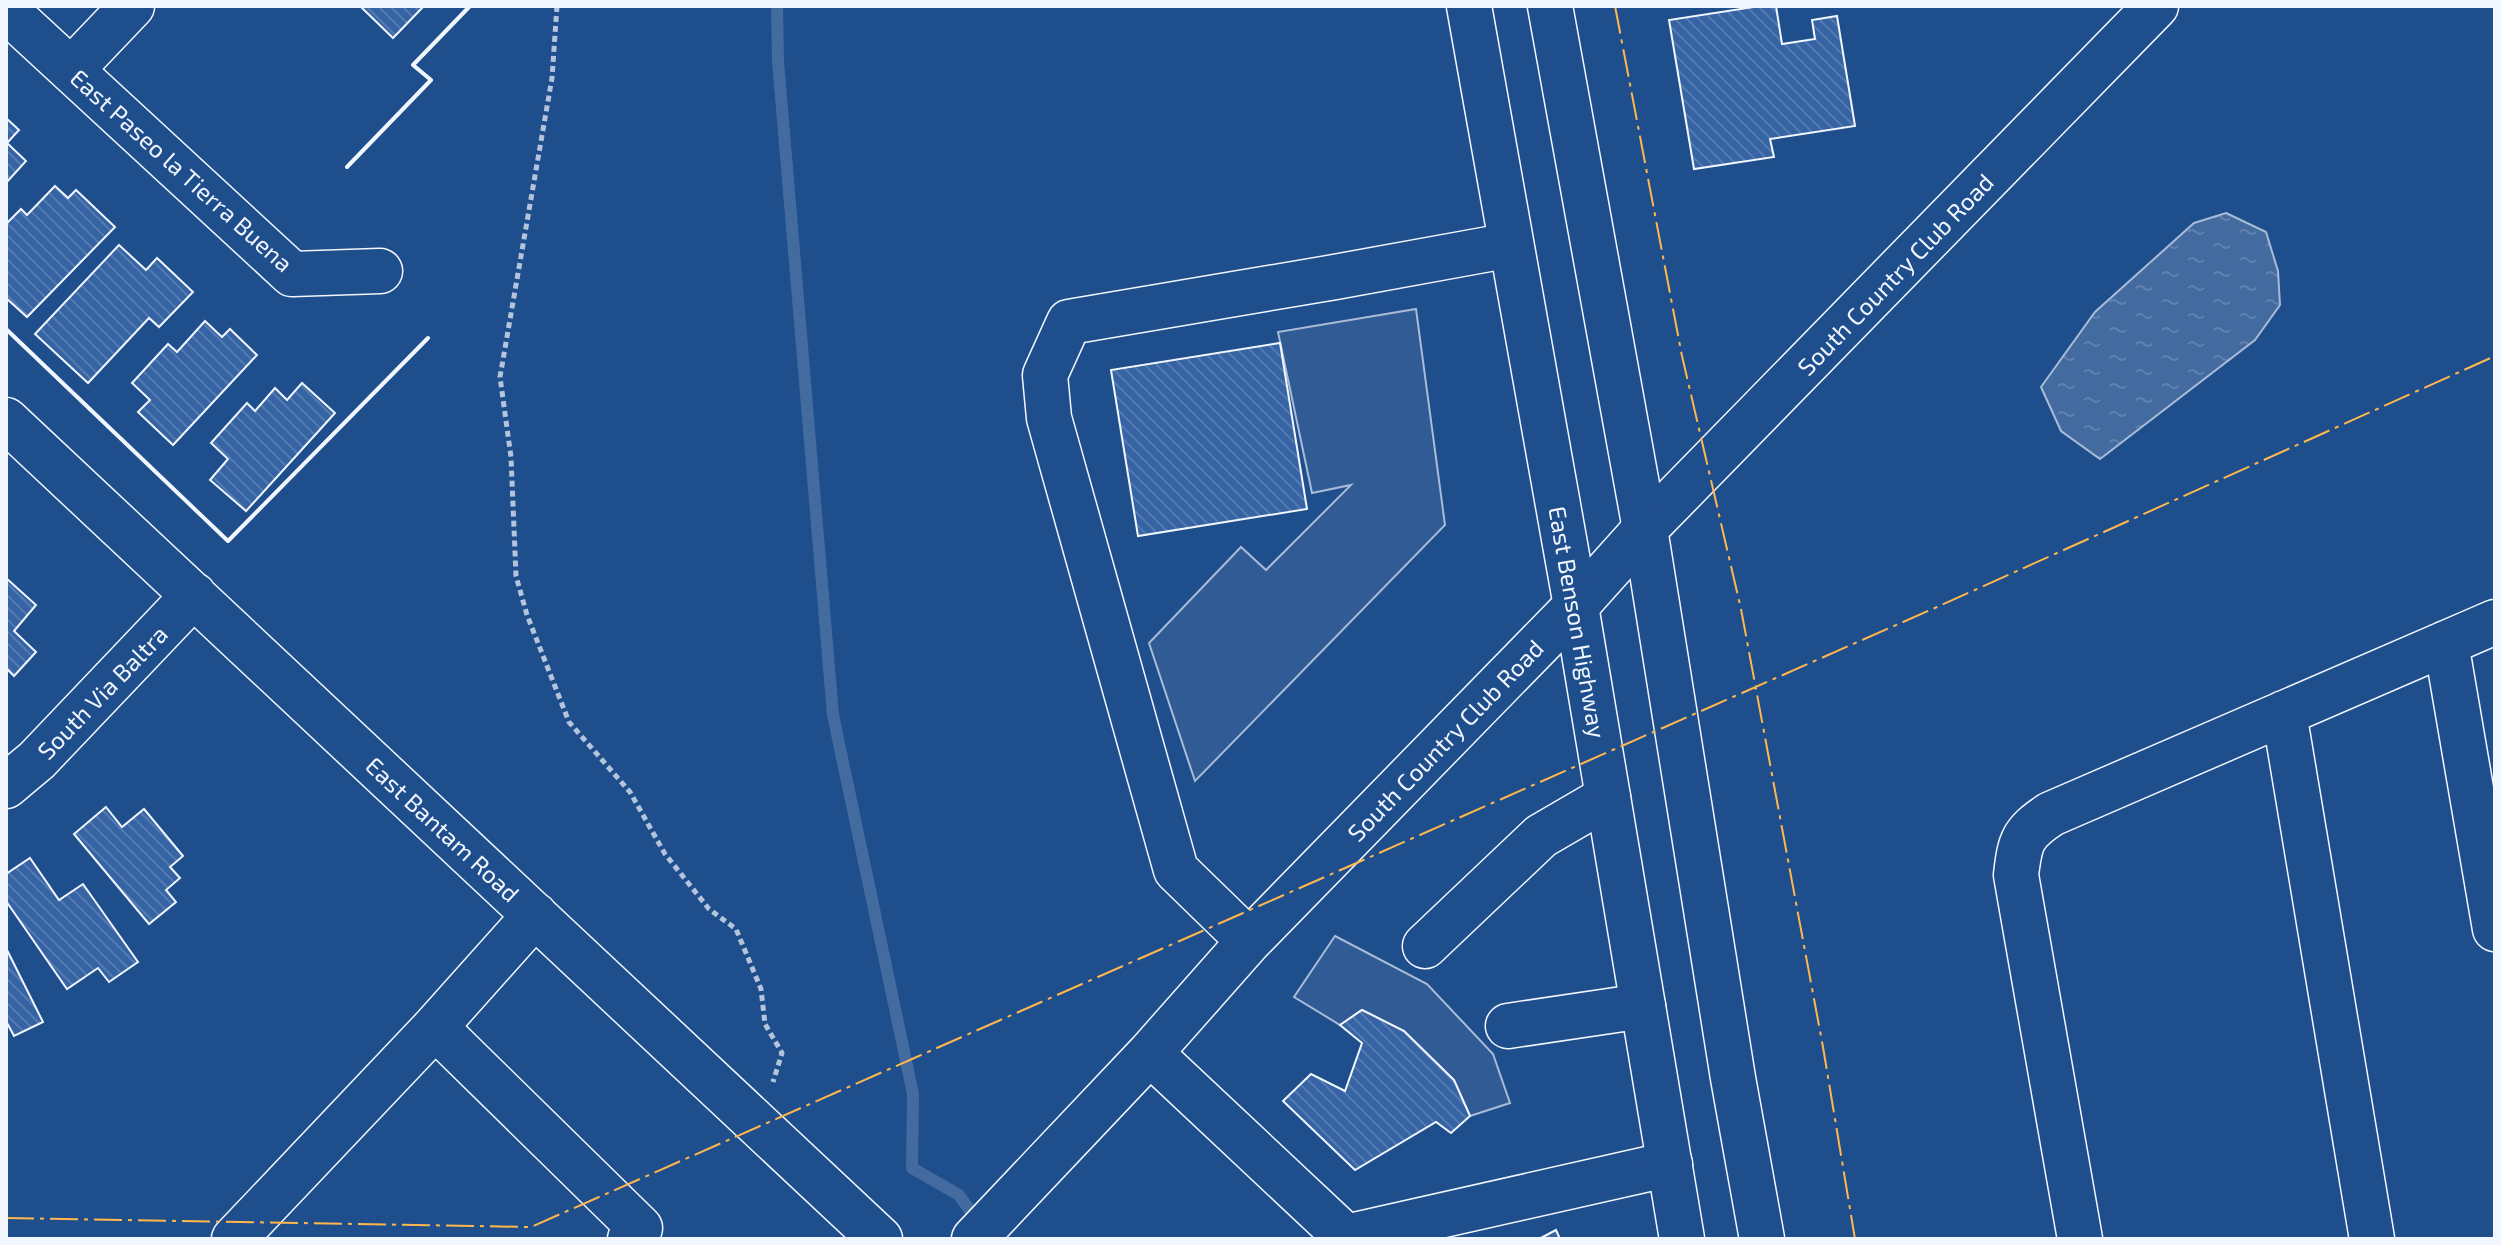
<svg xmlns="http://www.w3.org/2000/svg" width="2501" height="1245" font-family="'Exo 2',sans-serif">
<defs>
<pattern id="water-ripples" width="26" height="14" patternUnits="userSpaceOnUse" patternTransform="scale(2)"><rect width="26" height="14" fill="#446ba0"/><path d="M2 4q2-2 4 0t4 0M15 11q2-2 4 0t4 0" fill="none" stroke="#5f81ae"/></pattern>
<pattern id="building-back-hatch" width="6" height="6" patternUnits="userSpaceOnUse" patternTransform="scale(2)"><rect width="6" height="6" fill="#3563a3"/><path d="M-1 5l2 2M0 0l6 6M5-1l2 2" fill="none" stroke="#537ab1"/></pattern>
</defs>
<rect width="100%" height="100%" fill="#1f4e8c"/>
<!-- built -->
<path fill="#305b95" stroke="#a8bbd7" stroke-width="2" d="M 1416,309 L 1445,525 L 1195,781 L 1149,643 L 1241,547 L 1266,570 L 1351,485 L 1312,493 L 1278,332 Z
M 1335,936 L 1427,984 L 1493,1054 L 1510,1103 L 1470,1116 L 1454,1080 L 1404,1031 L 1362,1010 L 1340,1025 L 1294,997 Z"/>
<!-- water -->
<path fill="url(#water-ripples)" stroke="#a8bbd7" stroke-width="2" d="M 2226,213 L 2266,232 L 2278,271 L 2280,305 L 2255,340 L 2100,459 L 2061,431 L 2041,387 L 2095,312 L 2194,223 Z"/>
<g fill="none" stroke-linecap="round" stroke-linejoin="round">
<!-- stream -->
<path stroke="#446ba0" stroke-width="12" d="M 777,6 L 778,61 L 833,715 L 913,1094 L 912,1168 L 959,1195 L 978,1222"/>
</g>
<!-- building -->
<path fill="url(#building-back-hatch)" stroke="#f2f6ff" stroke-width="2" d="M 360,6 L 424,6 L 393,38 Z
M 1760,6 L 1776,6 L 1782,44 L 1815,39 L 1812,20 L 1837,16 L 1855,126 L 1770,139 L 1774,157 L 1694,169 L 1669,20 Z
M 6,118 L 19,130 L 7,143 L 26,161 L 6,183 Z
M 55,186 L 68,198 L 76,190 L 115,227 L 27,317 L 6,298 L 6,224 L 21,209 L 27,215 Z
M 119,245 L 146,270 L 157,258 L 193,292 L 159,327 L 149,318 L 88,383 L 35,334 Z
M 205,321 L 222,337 L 230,329 L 257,355 L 173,445 L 138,412 L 150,400 L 132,383 L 168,344 L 177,352 Z
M 1280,343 L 1307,509 L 1138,536 L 1111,370 Z
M 302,383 L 335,413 L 246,511 L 210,480 L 228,459 L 211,443 L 247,403 L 255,411 L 275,388 L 287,400 Z
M 6,578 L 36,605 L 14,631 L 36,652 L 14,676 L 6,668 Z
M 106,807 L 122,827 L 144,809 L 183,856 L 170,867 L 180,878 L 166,890 L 176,902 L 149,924 L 74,834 Z
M 30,858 L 59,900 L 83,884 L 138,962 L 109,982 L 98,968 L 67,989 L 6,901 L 6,874 Z
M 6,948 L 43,1022 L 14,1036 L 6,1021 Z
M 1362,1010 L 1404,1031 L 1454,1080 L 1470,1116 L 1451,1133 L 1436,1122 L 1355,1170 L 1283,1101 L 1311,1074 L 1345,1091 L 1362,1043 L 1340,1025 Z
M 1556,1230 L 1560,1239 L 1539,1239 Z"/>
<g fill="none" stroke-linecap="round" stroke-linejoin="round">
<defs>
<path id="minor" d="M 6,10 L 292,274 L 380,271
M 71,70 L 132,6
M 6,420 L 880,1239
M 2446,643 L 2495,929
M 2284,713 L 2372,1239
M 6,786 L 37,760 L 194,595
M 1249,941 L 1176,870 L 1049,418 L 1045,375 L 1069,322 L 1335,277 L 1511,245
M 1425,946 L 1541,836 L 1608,797
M 1508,1026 L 1643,1006
M 435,1027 L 640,1228 L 630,1239
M 1150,1053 L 1346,1237 L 1670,1164
M 234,1239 L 435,1027 L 535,915
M 974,1239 L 1150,1053 L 1249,941 L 1576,606 L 1645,529 L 2156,6
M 2080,1239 L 2016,875 C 2020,841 2022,833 2051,814 L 2495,622"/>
<path id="major" d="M 1469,6 L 1576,606 L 1682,1239
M 1550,6 L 1645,529 L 1733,1078 L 1762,1239"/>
</defs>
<!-- minor casing -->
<use href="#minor" stroke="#f2f6ff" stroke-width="47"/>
<!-- major casing -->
<use href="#major" stroke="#f2f6ff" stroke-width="47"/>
<!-- path -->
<path stroke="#b3c4dc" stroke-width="5" stroke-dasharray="6 4" stroke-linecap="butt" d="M 557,6 L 552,78 L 500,377 L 511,457 L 516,576 L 527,615 L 569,722 L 630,792 L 665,854 L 709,909 L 736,929 L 761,989 L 765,1024 L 782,1053 L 773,1082"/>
<!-- minor -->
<use href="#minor" stroke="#1f4e8c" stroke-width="44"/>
<!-- major -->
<use href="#major" stroke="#1f4e8c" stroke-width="44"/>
<!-- wall -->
<path stroke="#f2f6ff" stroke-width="4" d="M 347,167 L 431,80 L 413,65 L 470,6
M 6,329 L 228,541 L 428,338"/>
<!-- power -->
<path stroke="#ffb74d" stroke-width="2" stroke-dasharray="28 6 4 6" stroke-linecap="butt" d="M 1615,6 L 1682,356 L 1741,609 L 1823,1047 L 1855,1239
M 6,1218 L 531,1227 L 1937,607 L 2495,356"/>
</g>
<g text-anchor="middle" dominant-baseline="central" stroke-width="6" stroke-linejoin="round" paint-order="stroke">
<!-- street labels -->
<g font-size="24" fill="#f2f6ff" stroke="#1f4e8c">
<text transform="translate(182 170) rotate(42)">East Paseo la Tierra Buena</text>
<text transform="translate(1895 274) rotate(-46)">South Country Club Road</text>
<text transform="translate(1578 622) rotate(80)">East Benson Highway</text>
<text transform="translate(102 692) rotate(-46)">South Via Baltra</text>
<text transform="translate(1445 740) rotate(-46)">South Country Club Road</text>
<text transform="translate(443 829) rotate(43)">East Bantam Road</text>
</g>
</g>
<!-- border -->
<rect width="2501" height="1245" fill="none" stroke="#f2f6ff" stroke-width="16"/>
</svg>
